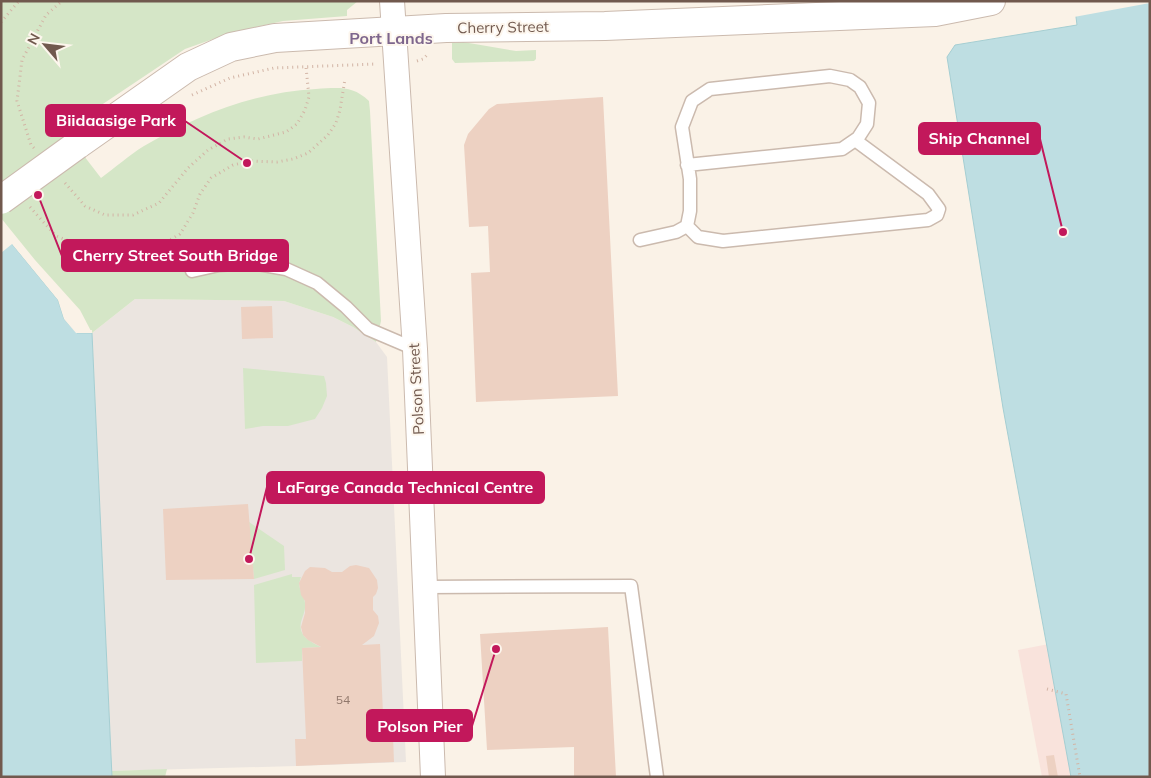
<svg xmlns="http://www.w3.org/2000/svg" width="1151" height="778" font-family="Mulish,sans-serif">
<rect width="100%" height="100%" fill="#faf2e7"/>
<!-- commercial -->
<path fill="#f9e3dc" d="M 1064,641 L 1090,777 L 1042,777 L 1018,650 Z"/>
<!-- industrial -->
<path fill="#ebe5e0" d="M 135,299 L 284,301 L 333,317 L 353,327 L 376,342 L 387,357 L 406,762 L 296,766 L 112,771 L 92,333 Z"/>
<!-- green -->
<path fill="#d5e6c7" d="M 1,1 L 358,1 L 347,10 L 347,16 L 283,21 L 233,32 L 185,49 L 64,130 L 101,178 C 115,168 129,155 144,146 C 197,115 255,92 316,89 C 338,88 352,85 369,101 L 370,111 L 381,321 L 376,342 L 353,327 L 333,317 L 284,301 L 135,299 L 92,333 L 80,310 L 35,260 L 1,218 Z
M 463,42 L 516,51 L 536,50 L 536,59 L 534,61 L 455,63 L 452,59 L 452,43 Z
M 243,368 L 324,376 L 326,383 L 327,396 L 322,408 L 315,419 L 288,426 L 263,426 L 245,429 Z
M 249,522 L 284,546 L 285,570 L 254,579 Z
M 292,574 L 292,577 L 301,577 C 296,590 304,592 305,603 C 306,610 303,615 301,622 C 298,636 311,642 321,647 L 302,648 L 302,661 L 256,663 L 254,585 Z
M 167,769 L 165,777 L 112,777 L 112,771 Z"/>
<!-- water -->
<path fill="#bedee2" stroke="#a5ced2" d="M 1074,1 L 1150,1 L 1150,777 L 1071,777 L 1003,408 L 947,57 L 955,45 L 1077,25 Z
M 1,225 L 12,244 L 58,300 L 64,319 L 77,333 L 92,333 L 112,777 L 1,777 Z"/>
<!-- pier -->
<path fill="#faf2e7" d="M 1071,1 L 1150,1 L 1150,3 L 1074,17 Z
M 1,222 L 14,243 L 61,298 L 66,317 L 78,331 L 92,330 L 92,333 L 76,333 L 64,319 L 58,300 L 12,244 L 1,253 Z"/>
<!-- building -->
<path fill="#edd1c2" d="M 603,97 L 618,396 L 476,402 L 471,273 L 490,272 L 488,226 L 469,227 L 464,145 L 468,134 L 489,109 L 497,104 Z
M 272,306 L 273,338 L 242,339 L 241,307 Z
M 248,504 L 254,579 L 166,580 L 163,509 Z
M 356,565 L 369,568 L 377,580 L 378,588 L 376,594 L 373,597 L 373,610 L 378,616 L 379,623 L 374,636 L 362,645 L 380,644 L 384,737 L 393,736 L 394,762 L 296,766 L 295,739 L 306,739 L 302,648 L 321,647 L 308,640 L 303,635 L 301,627 L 305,613 L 305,601 L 301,595 L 299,583 L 305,571 L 310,567 L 325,568 L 332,572 L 342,572 L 350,566 Z
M 608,627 L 616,777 L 574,777 L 574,747 L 487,750 L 480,634 Z
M 1054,755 L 1058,777 L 1049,777 L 1046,756 Z"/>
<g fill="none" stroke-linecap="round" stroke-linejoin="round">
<defs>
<path id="service" d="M 687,226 L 698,237 L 723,241 L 928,220 L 937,215 L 939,209 L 928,194 L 855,140
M 640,240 L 676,232 L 687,226 L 690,211 L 690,179 L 682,127 L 692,101 L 710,89 L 830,76 L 850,80 L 860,87 L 869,103 L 867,124 L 858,138 L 842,149 L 687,165
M 192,271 L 219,265 L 251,263 L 286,269 L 317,283 L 346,307 L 368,329 L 415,349
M 425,587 L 631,586 L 657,777"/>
<path id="minor" d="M 392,1 L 415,349 L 433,777"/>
<path id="tertiary" d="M 77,145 L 188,67 L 231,47 L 275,38 L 446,28 L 605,26 L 935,12 L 991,1"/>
</defs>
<!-- service casing -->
<use href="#service" stroke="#cbbaae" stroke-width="15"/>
<!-- minor casing -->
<use href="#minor" stroke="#cbbaae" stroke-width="26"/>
<!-- tertiary casing -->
<use href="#tertiary" stroke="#cbbaae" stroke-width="30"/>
<!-- path -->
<path stroke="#d2b4a5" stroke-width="3" stroke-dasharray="1 4" stroke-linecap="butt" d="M 1,22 L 19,1
M 417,61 L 423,59 L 428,54
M 192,95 L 230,78 L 274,68 L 376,64
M 34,148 L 31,145 L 17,101 L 22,60 L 46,15 L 62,1
M 65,183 L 85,206 L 105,215 L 133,215 L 159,203 L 188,168 L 208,150 L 228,139 L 244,137 L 258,139 L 286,132 L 297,124 L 305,110 L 309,97 L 306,67
M 30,207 L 56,236 L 95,251 L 148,253 L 180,234 L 193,213 L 200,194 L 211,178 L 233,165 L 251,161 L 277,162 L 293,159 L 308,153 L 328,135 L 336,123 L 340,110 L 345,79
M 148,253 L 170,266 L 176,267
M 1047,689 L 1066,694 L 1080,777"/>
<!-- service -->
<use href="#service" stroke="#fff" stroke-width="12"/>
<!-- minor -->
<use href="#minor" stroke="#fff" stroke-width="24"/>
<!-- tertiary -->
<use href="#tertiary" stroke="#fff" stroke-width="28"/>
<defs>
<path id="tertiary-bridge" d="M 1,200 L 77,145"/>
</defs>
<!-- tertiary-bridge casing -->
<use href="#tertiary-bridge" stroke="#cbbaae" stroke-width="30" stroke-linecap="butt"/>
<!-- tertiary-bridge -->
<use href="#tertiary-bridge" stroke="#fff" stroke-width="28"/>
</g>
<g text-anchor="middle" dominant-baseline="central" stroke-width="4" stroke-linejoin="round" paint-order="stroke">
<!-- number labels -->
<g font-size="12" fill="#90776b">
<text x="343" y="699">54</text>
</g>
<!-- street labels -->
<g font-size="15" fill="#71594e" stroke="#fdf6ed">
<text transform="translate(503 27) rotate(-1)">Cherry Street</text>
<text transform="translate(416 389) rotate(-93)">Polson Street</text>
</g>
<!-- neighbourhood labels -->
<g font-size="16" font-weight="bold" fill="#7e668d" stroke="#fdf6ed">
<text x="391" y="38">Port Lands</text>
</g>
</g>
<!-- callouts -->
<path fill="none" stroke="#c2185b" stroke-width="2" d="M247 163L185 121M1063 232L1040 139M38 195L62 256M249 559L267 487M496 649L472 726"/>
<g fill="#c2185b" stroke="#fdf6ed" stroke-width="2">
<circle cx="247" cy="163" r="5"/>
<circle cx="1063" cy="232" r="5"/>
<circle cx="38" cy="195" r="5"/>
<circle cx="249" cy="559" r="5"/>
<circle cx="496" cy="649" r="5"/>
</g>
<g fill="#c2185b" stroke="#c2185b" stroke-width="2">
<rect x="46" y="105" width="139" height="31" rx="5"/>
<rect x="919" y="123" width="121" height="31" rx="5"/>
<rect x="62" y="240" width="226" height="31" rx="5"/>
<rect x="267" y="472" width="277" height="31" rx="5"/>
<rect x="367" y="710" width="105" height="31" rx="5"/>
</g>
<g font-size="16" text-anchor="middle" font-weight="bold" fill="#fff">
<text x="116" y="126">Biidaasige Park</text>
<text x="979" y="144">Ship Channel</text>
<text x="175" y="261">Cherry Street South Bridge</text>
<text x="405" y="493">LaFarge Canada Technical Centre</text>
<text x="420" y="732">Polson Pier</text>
</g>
<!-- border -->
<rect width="1151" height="778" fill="none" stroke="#71594e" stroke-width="5"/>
<!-- north arrow -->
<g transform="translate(45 45) rotate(298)" stroke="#fdf6ed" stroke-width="4" paint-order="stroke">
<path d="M0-4L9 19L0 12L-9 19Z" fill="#71594e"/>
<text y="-8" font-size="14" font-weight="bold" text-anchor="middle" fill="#71594e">N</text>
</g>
</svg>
